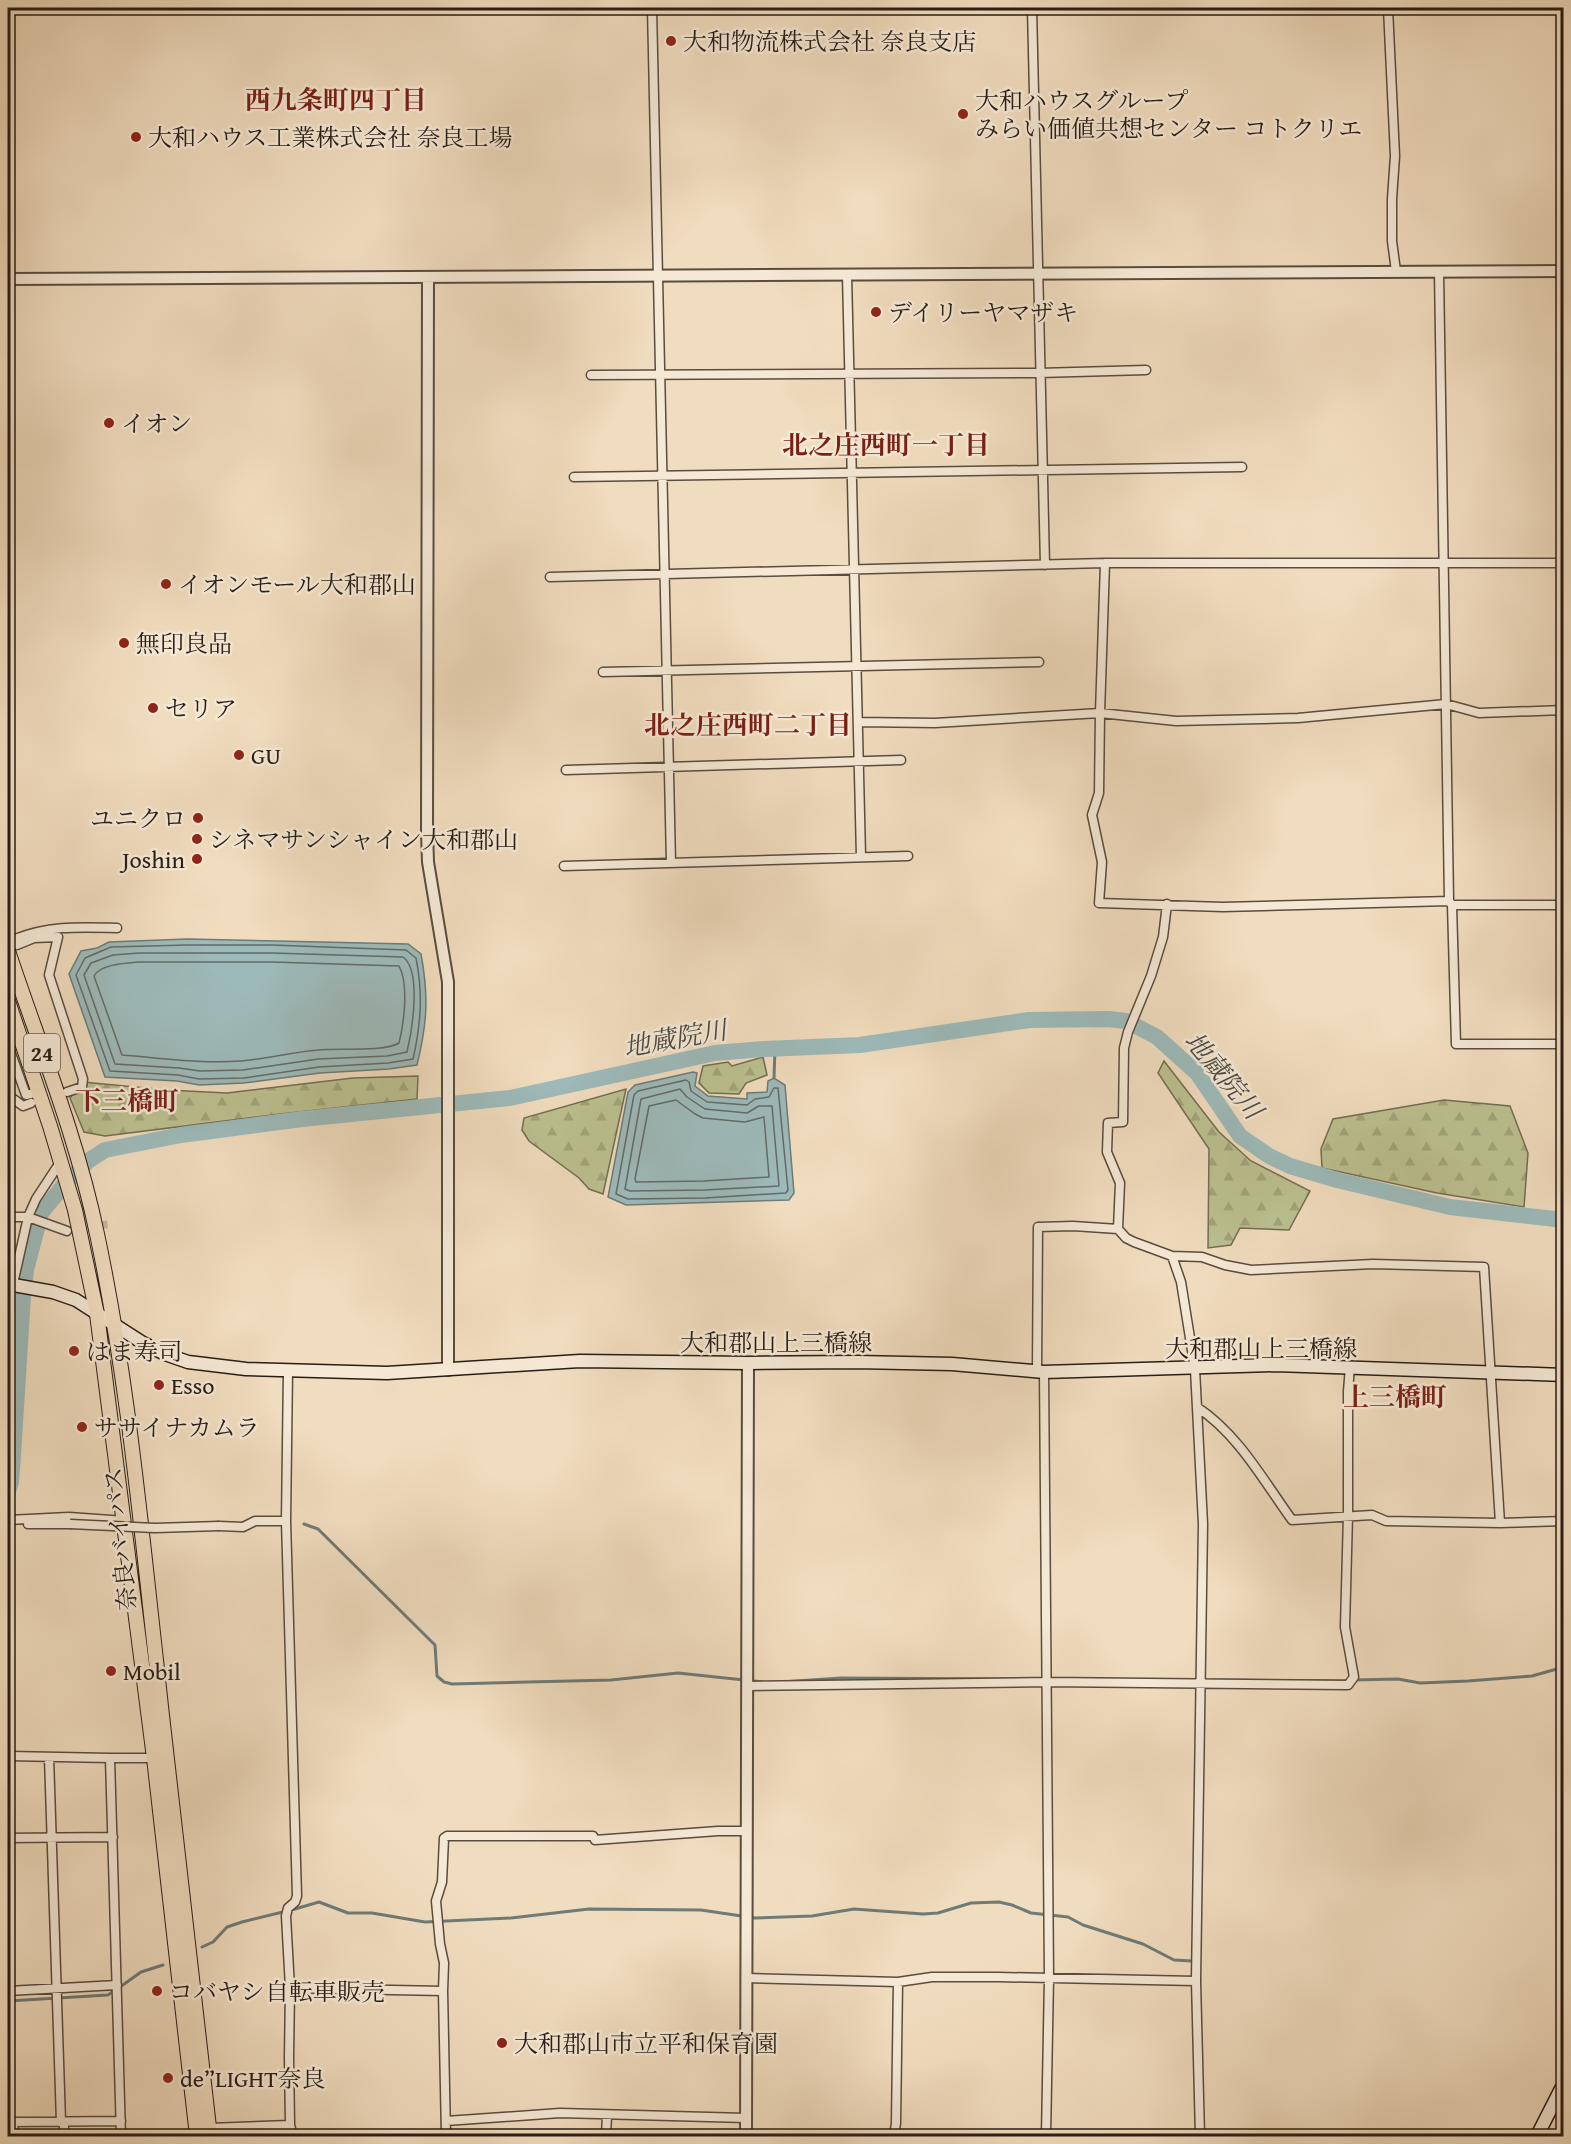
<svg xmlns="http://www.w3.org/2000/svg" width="1571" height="2144" font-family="'Gentium Book Plus','Noto Serif JP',serif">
<defs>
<pattern id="forest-firs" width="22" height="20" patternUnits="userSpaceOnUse" patternTransform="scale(1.5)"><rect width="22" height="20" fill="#bbc090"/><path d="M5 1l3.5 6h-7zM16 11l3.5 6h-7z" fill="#a1a47b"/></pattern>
</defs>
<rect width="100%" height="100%" fill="#f0dcbe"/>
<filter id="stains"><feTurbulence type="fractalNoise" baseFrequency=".00333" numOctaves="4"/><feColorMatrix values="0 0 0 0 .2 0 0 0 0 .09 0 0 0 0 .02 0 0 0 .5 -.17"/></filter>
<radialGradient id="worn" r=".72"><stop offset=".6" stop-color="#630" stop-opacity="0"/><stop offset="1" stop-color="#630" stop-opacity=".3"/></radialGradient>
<!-- forest -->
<path fill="url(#forest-firs)" stroke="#726e52" stroke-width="1.5" d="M 763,1057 L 767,1075 L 746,1083 L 739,1094 L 709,1093 L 699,1083 L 703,1066 L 728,1062 L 732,1066 Z
M 1164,1061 L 1219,1132 L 1251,1161 L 1310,1191 L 1289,1230 L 1240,1228 L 1231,1245 L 1208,1248 L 1209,1149 L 1158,1073 Z
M 418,1076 L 417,1099 L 289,1113 L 105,1136 L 84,1132 L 70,1098 L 83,1082 L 167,1090 L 227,1093 L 353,1078 Z
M 626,1089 L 603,1194 L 589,1189 L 579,1178 L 529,1141 L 522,1130 L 524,1118 Z
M 1444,1100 L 1510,1106 L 1528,1153 L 1524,1207 L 1437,1193 L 1322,1168 L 1321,1149 L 1333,1119 Z"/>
<!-- water -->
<path fill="#9dbaba" stroke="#6e7b78" stroke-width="1.5" d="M 187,939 L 408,944 L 421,954 C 429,997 427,1024 417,1065 L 389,1069 L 320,1073 L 244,1083 L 199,1085 L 177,1081 L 105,1077 L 69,974 L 81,951 L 97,948 L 109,942 Z
M 693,1072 L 697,1073 L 695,1086 L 708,1096 L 747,1099 L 747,1093 L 767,1092 L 768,1081 L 774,1078 L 785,1085 L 794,1193 L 789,1200 L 626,1205 L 608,1197 L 628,1092 L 635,1085 Z"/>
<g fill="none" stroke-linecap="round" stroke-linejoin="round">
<!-- shore -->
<path stroke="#626b68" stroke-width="1.5" d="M 187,945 L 272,945 L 406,950 L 416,958 C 423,993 421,1024 413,1059 L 388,1063 L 319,1067 L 244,1078 L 199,1079 L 178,1075 L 110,1071 L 76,975 L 85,958 L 111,947 Z
M 139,953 L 272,953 L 403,957 C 422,971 412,1031 407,1052 L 387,1056 L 318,1059 L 243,1070 L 200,1071 L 179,1068 L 115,1064 L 84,975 L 91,963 L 113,955 Z
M 139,962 L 272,962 L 399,966 C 409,984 404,1023 399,1043 C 385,1052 337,1048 318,1050 C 292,1052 267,1059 241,1061 C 202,1064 162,1058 122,1055 L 94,976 C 100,964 127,963 139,962 Z
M 686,1080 L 689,1082 L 691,1091 L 707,1102 L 747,1105 L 755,1099 L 769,1097 L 774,1088 L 778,1088 L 788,1190 L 786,1193 L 705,1198 L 628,1199 L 616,1194 L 634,1095 L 638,1091 Z
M 680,1089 L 687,1097 L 705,1109 L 747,1113 L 759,1106 L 772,1106 L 779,1186 L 705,1190 L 630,1191 L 625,1189 L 641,1099 Z
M 676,1100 L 695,1114 L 703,1118 L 745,1122 L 764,1117 L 769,1177 L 704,1181 L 636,1182 L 635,1179 L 649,1106 Z"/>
<!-- stream -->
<path stroke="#6e7b78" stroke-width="3" d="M 774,1078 L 775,1048
M 304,1524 L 318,1529 L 435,1645 L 437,1676 L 444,1682 L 452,1684 L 611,1680 L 678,1673 L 763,1682
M 1354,1680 L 1398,1679 L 1420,1683 L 1468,1681 L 1532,1676 L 1564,1667
M 781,1682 L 841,1678 L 1348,1681
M 202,1947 L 213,1942 L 227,1927 L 242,1922 L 295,1909 L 319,1902 L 348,1913 L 372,1913 L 425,1922 L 511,1918 L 589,1909 L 701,1910 L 755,1918 L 812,1916 L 854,1909 L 923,1914 L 938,1913 L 971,1903 L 999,1902 L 1012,1905 L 1031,1913 L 1068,1917 L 1083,1925 L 1143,1944 L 1174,1960 L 1192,1961
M 120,1987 L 141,1972 L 163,1965
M 8,2001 L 108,1995 L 114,1991"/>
<!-- river -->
<path stroke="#9dbaba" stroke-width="16" d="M 8,1492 L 11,1482 L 13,1455 L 23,1296 L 26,1270 L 41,1213 L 64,1185 L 88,1161 L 105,1150 L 181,1135 L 302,1119 L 510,1098 L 715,1053 L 765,1049 L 860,1045 L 1029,1020 L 1108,1019 L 1126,1021 L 1157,1037 L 1197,1073 L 1240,1136 L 1269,1156 L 1290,1166 L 1337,1180 L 1450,1207 L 1564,1220"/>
<!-- minor-tunnel -->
<path stroke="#c8b69c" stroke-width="8" stroke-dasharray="8 4" stroke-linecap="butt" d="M 76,1229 L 109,1224"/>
<defs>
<path id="minor" d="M 652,8 L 671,863
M 1032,8 L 1045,565
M 1388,8 L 1395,156 L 1392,199 L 1392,241 L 1396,271
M 1439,272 L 1449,901
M 847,275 L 861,857
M 591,375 L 1039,373 L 1146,370
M 574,477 L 1242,467
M 1105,563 L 1100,713 L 1176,721 L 1298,718 L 1446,704 L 1479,713 L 1564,710
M 550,577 L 1105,563 L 1564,563
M 603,672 L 1039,662
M 858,722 L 935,723 L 1100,713 L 1099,793 L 1092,815 L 1102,862 L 1099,903 L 1223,907 L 1449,901 L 1452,905 L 1564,905
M 566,770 L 901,760
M 564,866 L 908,856
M 1452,905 L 1456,1044 L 1564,1044
M 8,1045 L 26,1095 L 39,1092
M 67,1092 L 82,1087 L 83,1079 L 49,975 L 58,937 L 34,938 L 17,945 L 15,939 C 49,925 81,927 117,928
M 8,1095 L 23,1106 L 31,1103
M 8,1217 L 28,1217 L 67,1231
M 1118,1229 L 1120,1183 L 1107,1152 L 1108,1123 L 1123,1122 L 1124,1048 L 1128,1032 L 1151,976 L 1163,937 L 1167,904
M 1172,1256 L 1181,1282 L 1195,1369 L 1203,1524 L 1196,1981 L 1200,2136
M 13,1284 L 28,1217 L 36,1199 L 61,1161
M 288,1370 L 286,1521 L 297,1896 L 295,1902 L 288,1908 L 286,1916 L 290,1988 L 289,2058 L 290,2125 L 293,2136
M 1037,1371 L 1038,1227 L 1073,1226 L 1118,1229 L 1126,1238 L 1134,1242 L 1172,1256 L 1202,1257 L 1225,1265 L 1251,1270 L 1373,1264 L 1484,1267 L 1500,1523
M 1044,1372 L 1049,1978 L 1046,2136
M 1197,1407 C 1239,1435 1263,1480 1292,1520 L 1372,1515 L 1386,1521 L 1500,1523 L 1564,1521
M 8,1520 L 69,1517 L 125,1521
M 28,1524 L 70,1524
M 219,1526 L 243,1527 L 255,1521 L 286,1521
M 747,1686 L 1048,1682 L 1348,1685 L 1354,1677 L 1345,1627 L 1348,1515 L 1348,1391 L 1350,1367
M 8,1756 L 110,1758
M 49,1757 L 61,2122
M 8,1838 L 113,1837
M 746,1978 L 898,1982 L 932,1977 L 998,1977 L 1196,1981
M 290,1988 L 443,1991
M 8,1991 L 117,1985
M 446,2121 L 560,2113 L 746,2118
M 8,2122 L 121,2121
M 13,2122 L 14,2136
M 64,2122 L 64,2136
M 209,2128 L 290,2125
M 121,2136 L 110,1758 L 154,1758
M 446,2136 L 443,1991 L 444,1963 L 440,1944 L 436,1901 L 442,1882 L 444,1838 L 447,1836 L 593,1836 L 595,1840 L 718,1831 L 747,1831
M 606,2136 L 607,2115
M 894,2136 L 896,2123 L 898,1982"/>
<path id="tertiary" d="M 428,277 L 427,832 L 428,862 L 448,982 L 448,1370
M 8,279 L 1564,271
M 746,2136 L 748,1363"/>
<path id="secondary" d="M 8,1284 L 53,1292 L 76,1300 L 143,1343 L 165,1354 L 188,1362 L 246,1369 L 387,1373 L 580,1361 L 748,1363 L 857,1362 L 952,1364 L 1044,1372 L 1276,1365 L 1564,1375
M 1537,2136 L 1564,2083"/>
<path id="trunk" d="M 8,951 C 39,1044 77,1137 97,1234 C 127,1375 140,1517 156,1660 C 173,1819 191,1978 210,2136
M 8,1001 L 50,1126 L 75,1210 L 97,1314 L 154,1758 L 197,2136"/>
</defs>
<!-- minor casing -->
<use href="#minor" stroke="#5a4c3f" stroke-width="11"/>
<!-- tertiary casing -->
<use href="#tertiary" stroke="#5a4c3f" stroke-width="14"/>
<!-- secondary casing -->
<use href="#secondary" stroke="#281c15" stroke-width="15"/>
<!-- trunk casing -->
<use href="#trunk" stroke="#281c15" stroke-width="16"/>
<!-- minor -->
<use href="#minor" stroke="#f5e8d5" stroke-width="8"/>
<!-- tertiary -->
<use href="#tertiary" stroke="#f5e8d5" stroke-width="10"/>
<!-- secondary -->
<use href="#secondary" stroke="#f5e8d5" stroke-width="12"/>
<!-- trunk -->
<use href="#trunk" stroke="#f0dcbe" stroke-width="14"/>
<defs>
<path id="minor-bridge" d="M 70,1524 L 155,1528 L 219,1526"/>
</defs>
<!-- minor-bridge casing -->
<use href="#minor-bridge" stroke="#5a4c3f" stroke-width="11" stroke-linecap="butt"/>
<!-- minor-bridge -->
<use href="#minor-bridge" stroke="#f5e8d5" stroke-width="8"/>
</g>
<!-- markers -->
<g fill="#8f2418" stroke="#f5e8d5" stroke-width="2">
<circle cx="671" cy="41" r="6"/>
<circle cx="963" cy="114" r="6"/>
<circle cx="136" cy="137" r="6"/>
<circle cx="876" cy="312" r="6"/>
<circle cx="109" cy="423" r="6"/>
<circle cx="166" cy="584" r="6"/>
<circle cx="124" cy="643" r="6"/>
<circle cx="153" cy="708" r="6"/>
<circle cx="239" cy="755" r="6"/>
<circle cx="198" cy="818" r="6"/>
<circle cx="197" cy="839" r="6"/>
<circle cx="197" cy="859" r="6"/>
<circle cx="74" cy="1351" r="6"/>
<circle cx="159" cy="1385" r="6"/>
<circle cx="82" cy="1427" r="6"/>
<circle cx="111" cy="1671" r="6"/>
<circle cx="157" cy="1991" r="6"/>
<circle cx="502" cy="2043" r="6"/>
<circle cx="168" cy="2078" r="6"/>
</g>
<g text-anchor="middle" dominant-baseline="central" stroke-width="5" stroke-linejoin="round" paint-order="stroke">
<!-- shield labels -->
<rect fill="#f5e8d5" stroke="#66594f" stroke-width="1.5" x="24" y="1034" width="36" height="38" rx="4.5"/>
<g font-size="22" font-weight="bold" fill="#281c15">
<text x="42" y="1053">24</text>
</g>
<!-- poi labels -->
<g font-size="24" fill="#281c15" stroke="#f5e8d5" text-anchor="start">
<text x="683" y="41">大和物流株式会社 奈良支店</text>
<text x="975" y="100">大和ハウスグループ<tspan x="975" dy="28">みらい価値共想センター コトクリエ</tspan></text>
<text x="148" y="137">大和ハウス工業株式会社 奈良工場</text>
<text x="888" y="312">デイリーヤマザキ</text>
<text x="121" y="423">イオン</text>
<text x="178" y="584">イオンモール大和郡山</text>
<text x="136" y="643">無印良品</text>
<text x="165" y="708">セリア</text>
<text x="251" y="755">GU</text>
<text x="186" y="818" text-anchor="end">ユニクロ</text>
<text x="209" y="839">シネマサンシャイン大和郡山</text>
<text x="185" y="859" text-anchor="end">Joshin</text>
<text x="86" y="1351">はま寿司</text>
<text x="171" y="1385">Esso</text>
<text x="94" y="1427">ササイナカムラ</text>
<text x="123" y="1671">Mobil</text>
<text x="169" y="1991">コバヤシ自転車販売</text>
<text x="514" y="2043">大和郡山市立平和保育園</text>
<text x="180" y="2078">de”LIGHT奈良</text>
</g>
<!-- street labels -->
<g font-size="24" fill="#281c15" stroke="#f5e8d5">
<text x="776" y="1342">大和郡山上三橋線</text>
<text x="1261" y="1348">大和郡山上三橋線</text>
<text transform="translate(120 1539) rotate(-96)">奈良バイパス</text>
</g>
<!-- neighbourhood labels -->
<g font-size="26" font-weight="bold" fill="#7a1f14" stroke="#f5e8d5">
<text x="336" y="99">西九条町四丁目</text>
<text x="886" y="444">北之庄西町一丁目</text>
<text x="748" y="724">北之庄西町二丁目</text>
<text x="127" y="1100">下三橋町</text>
<text x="1395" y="1396">上三橋町</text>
</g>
<!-- water labels -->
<g font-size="26" font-style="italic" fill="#4b4b47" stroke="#f5e8d5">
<text transform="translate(675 1038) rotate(-10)">地蔵院川</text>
<text transform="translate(1224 1075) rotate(50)">地蔵院川</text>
</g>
</g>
<!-- margin -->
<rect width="1571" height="2144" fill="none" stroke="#f0dcbe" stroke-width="30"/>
<rect x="9" y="9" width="1553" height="2126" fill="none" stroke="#281c15" stroke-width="3"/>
<rect x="15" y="15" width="1541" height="2114" fill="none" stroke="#281c15" stroke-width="1.5"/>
<rect width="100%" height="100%" filter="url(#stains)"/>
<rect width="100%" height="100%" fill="url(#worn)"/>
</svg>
